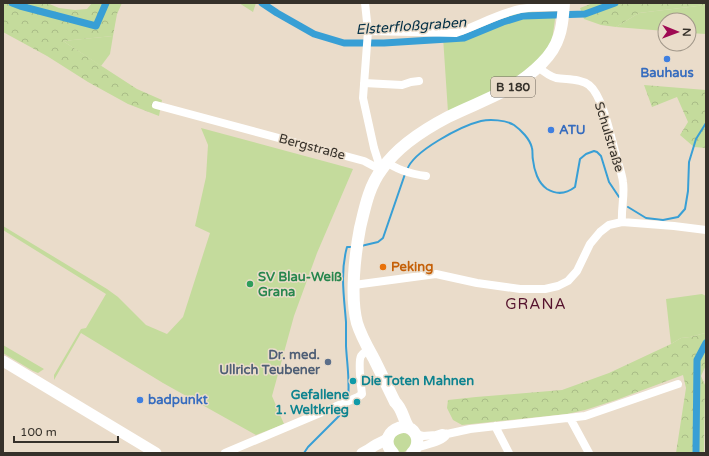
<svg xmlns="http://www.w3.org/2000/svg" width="709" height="456" font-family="'Varela Round',sans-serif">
<defs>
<pattern id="forest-crowns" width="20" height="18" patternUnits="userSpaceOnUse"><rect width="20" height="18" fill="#c4db9c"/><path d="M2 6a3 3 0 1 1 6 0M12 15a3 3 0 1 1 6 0" fill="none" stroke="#a9bc87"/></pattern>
</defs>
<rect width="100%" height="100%" fill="#eadcca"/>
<!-- grass -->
<path fill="#c4db9c" d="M 239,3 L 256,3 L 253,12 Z
M 706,5 L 706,34 L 689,33 L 689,20 L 665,20 L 665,31 L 616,27 L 639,13 Z
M 530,12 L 556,12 L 552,41 L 540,58 L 507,85 L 448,112 L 443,37 L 461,36 L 515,14 Z
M 113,36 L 110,54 L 101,66 L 63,41 Z
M 201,128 L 353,169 L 317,253 L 294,316 L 272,396 L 284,424 L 256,435 L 163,383 L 81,333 L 54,380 L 54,375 L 81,329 L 86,328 L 106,294 L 3,230 L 3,226 L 107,289 L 118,297 L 146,325 L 167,334 L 183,317 L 210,233 L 195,226 L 206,177 L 208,145 Z
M 702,294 L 706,296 L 706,332 L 705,333 L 690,337 L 681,338 L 671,344 L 666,299 Z
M 3,345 L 44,369 L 38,373 L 33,371 L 3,353 Z
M 404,432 L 411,437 L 412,445 C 406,452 403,455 394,449 L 393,437 Z"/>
<!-- forest -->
<path fill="url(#forest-crowns)" d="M 3,3 L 47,3 L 59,8 L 75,10 L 87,9 L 92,3 L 122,3 L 117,14 L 113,36 L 63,41 L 137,89 L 162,100 L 159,116 L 128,104 L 88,82 L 47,56 L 3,32 Z
M 593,3 L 706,3 L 706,5 L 639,13 L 616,27 L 601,25 L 584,19 L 580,8 Z
M 644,85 L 706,90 L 706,148 L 694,147 L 680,135 L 688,122 L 677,97 L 652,107 Z
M 706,332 L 706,365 L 701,376 L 705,385 L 704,453 L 676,453 L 686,388 L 683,375 L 616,400 L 585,410 L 567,414 L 462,425 L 453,420 L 447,408 L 448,400 L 476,397 L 562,390 L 609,373 L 671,344 L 681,338 L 690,337 L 705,333 Z"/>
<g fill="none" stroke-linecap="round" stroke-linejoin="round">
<!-- stream -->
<path stroke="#389fd5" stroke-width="2" d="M 407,170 C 413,151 461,126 481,121 C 490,119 506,120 514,125 C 521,130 530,139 532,148 C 533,152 532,156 533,160 C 534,170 538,183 547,189 C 557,195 566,194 575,187 L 580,159 L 586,154 L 594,151 L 597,152 L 601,156 L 609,182 L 619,197
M 628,207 L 646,218 L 663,220 L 678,217 L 685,209 L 688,191 L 689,162 L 696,139 L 706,123
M 361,246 L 378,242 L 383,238 L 405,174
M 348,399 C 350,381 347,364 346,346 C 346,338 346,330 346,322 C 344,297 340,272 347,247 L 352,247
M 304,453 L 308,447 L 347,408 L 347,404"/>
<!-- canal -->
<path stroke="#389fd5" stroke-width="7" d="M 12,3 L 20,6 L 96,26 L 106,3
M 262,3 L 277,13 L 314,34 L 344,43 L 384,43 L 464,38 L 503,22 L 523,16 L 585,14 L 615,3
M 696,453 L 697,360 L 706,343"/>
<!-- minor -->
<path stroke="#fff" stroke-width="8" d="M 365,3 L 368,31 L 363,98 L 374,148 L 381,170
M 368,31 L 456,33 C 477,26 497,14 520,9 C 534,6 549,7 564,7
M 538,67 C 544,72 549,76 556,78 C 567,80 579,78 589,85 C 603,96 611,138 616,155 C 618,164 622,173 623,182 C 625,195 621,208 622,222
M 364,83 L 402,85 L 411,82 L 419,81
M 156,105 L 364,161 L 381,170
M 387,162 C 398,171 412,174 426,176
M 354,285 L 436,274 L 477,283 L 520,289 L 545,289 L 558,286 L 568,281 L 577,271 L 590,244 L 600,232 L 609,225 L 622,222 L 674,226 L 706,230
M 570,418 L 589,453
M 495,426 L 509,453
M 415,434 L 423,436 L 436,435 L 442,433 L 447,434 L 470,429 L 585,416 L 678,384
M 416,448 C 425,444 442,443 447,434
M 225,453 L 358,397 L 362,394 C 361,387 358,361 361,356 C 363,353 366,351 369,350"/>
<!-- secondary -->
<path stroke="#fff" stroke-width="11" d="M 3,361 L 156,453
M 362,453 C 367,451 370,449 374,446 C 378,443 384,442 388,438"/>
<!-- primary -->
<path stroke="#fff" stroke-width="12" d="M 409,428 C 403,420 403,409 395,402 C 388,388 381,373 374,359 C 368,348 361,336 357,323 C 350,297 355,254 360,228 C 365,207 369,186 382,169 C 398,146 423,130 448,117 C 482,100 514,92 542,63 C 549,56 556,46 559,36 C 563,25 563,14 564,3
M 393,453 C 374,434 410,414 417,438 C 418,444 416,449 412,453"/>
</g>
<!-- markers -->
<g fill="#3f7fe0" stroke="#eadcca" stroke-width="1.5">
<circle cx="667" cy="59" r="4"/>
<circle cx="551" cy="130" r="4"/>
<circle cx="140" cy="400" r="4"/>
</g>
<circle fill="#e8710a" stroke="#eadcca" stroke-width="1.5" cx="383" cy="267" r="4"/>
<circle fill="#2e9e5b" stroke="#eadcca" stroke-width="1.5" cx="250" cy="284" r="4"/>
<circle fill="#5c6f8a" stroke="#eadcca" stroke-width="1.5" cx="328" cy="362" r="4"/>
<g fill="#0f9aa8" stroke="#eadcca" stroke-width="1.5">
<circle cx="353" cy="381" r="4"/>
<circle cx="357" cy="402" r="4"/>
</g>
<g text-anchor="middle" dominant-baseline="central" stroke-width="3" stroke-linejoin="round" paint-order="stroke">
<!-- shield labels -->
<rect fill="#eadcca" stroke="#6c645a" stroke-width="1" x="491" y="77" width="44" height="20" rx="3"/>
<g font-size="12" font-weight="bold" fill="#36312a">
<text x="513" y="87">B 180</text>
</g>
<!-- shop labels -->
<g font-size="13" font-weight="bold" fill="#366cbe" stroke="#eadcca" text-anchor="start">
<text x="667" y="73" text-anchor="middle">Bauhaus</text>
<text x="559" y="130">ATU</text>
<text x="148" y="400">badpunkt</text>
</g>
<!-- street labels -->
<g font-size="13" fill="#36312a" stroke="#eadcca">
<text transform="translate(609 137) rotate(73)">Schulstraße</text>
<text transform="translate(312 147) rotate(15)">Bergstraße</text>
</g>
<!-- food labels -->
<g font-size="13" font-weight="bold" fill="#c56008" stroke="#eadcca" text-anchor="start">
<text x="391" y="267">Peking</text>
</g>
<!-- leisure labels -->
<g font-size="13" font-weight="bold" fill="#27864d" stroke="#eadcca" text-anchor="start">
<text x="258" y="277">SV Blau-Weiß<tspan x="258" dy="15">Grana</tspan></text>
</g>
<!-- service labels -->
<g font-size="13" font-weight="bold" fill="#4e5e75" stroke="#eadcca" text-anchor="end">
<text x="320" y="355">Dr. med.<tspan x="320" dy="15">Ullrich Teubener</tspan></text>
</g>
<!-- culture labels -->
<g font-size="13" font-weight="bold" fill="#0d838f" stroke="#eadcca" text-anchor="start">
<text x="361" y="381">Die Toten Mahnen</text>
<text x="349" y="395" text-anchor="end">Gefallene<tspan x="349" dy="15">1. Weltkrieg</tspan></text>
</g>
<!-- water labels -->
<g font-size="14" font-style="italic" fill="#012e44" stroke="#eadcca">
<text transform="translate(411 26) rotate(-4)">Elsterfloßgraben</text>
</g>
<!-- quarter labels -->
<g font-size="15" letter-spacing="1" fill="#55122d" stroke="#eadcca">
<text x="536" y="304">GRANA</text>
</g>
</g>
<!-- border -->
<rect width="709" height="456" fill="none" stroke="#36312a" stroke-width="8"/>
<!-- north arrow -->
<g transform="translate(677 32) rotate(91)"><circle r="19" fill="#eadcca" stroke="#a2988a"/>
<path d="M0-3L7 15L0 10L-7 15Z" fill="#9f0a53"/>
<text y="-6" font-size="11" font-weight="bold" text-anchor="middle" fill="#36312a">N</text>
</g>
<!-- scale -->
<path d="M14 436v6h104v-6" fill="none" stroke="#36312a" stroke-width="2"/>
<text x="20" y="436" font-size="12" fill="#36312a" stroke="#eadcca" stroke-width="3" paint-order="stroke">100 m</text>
</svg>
